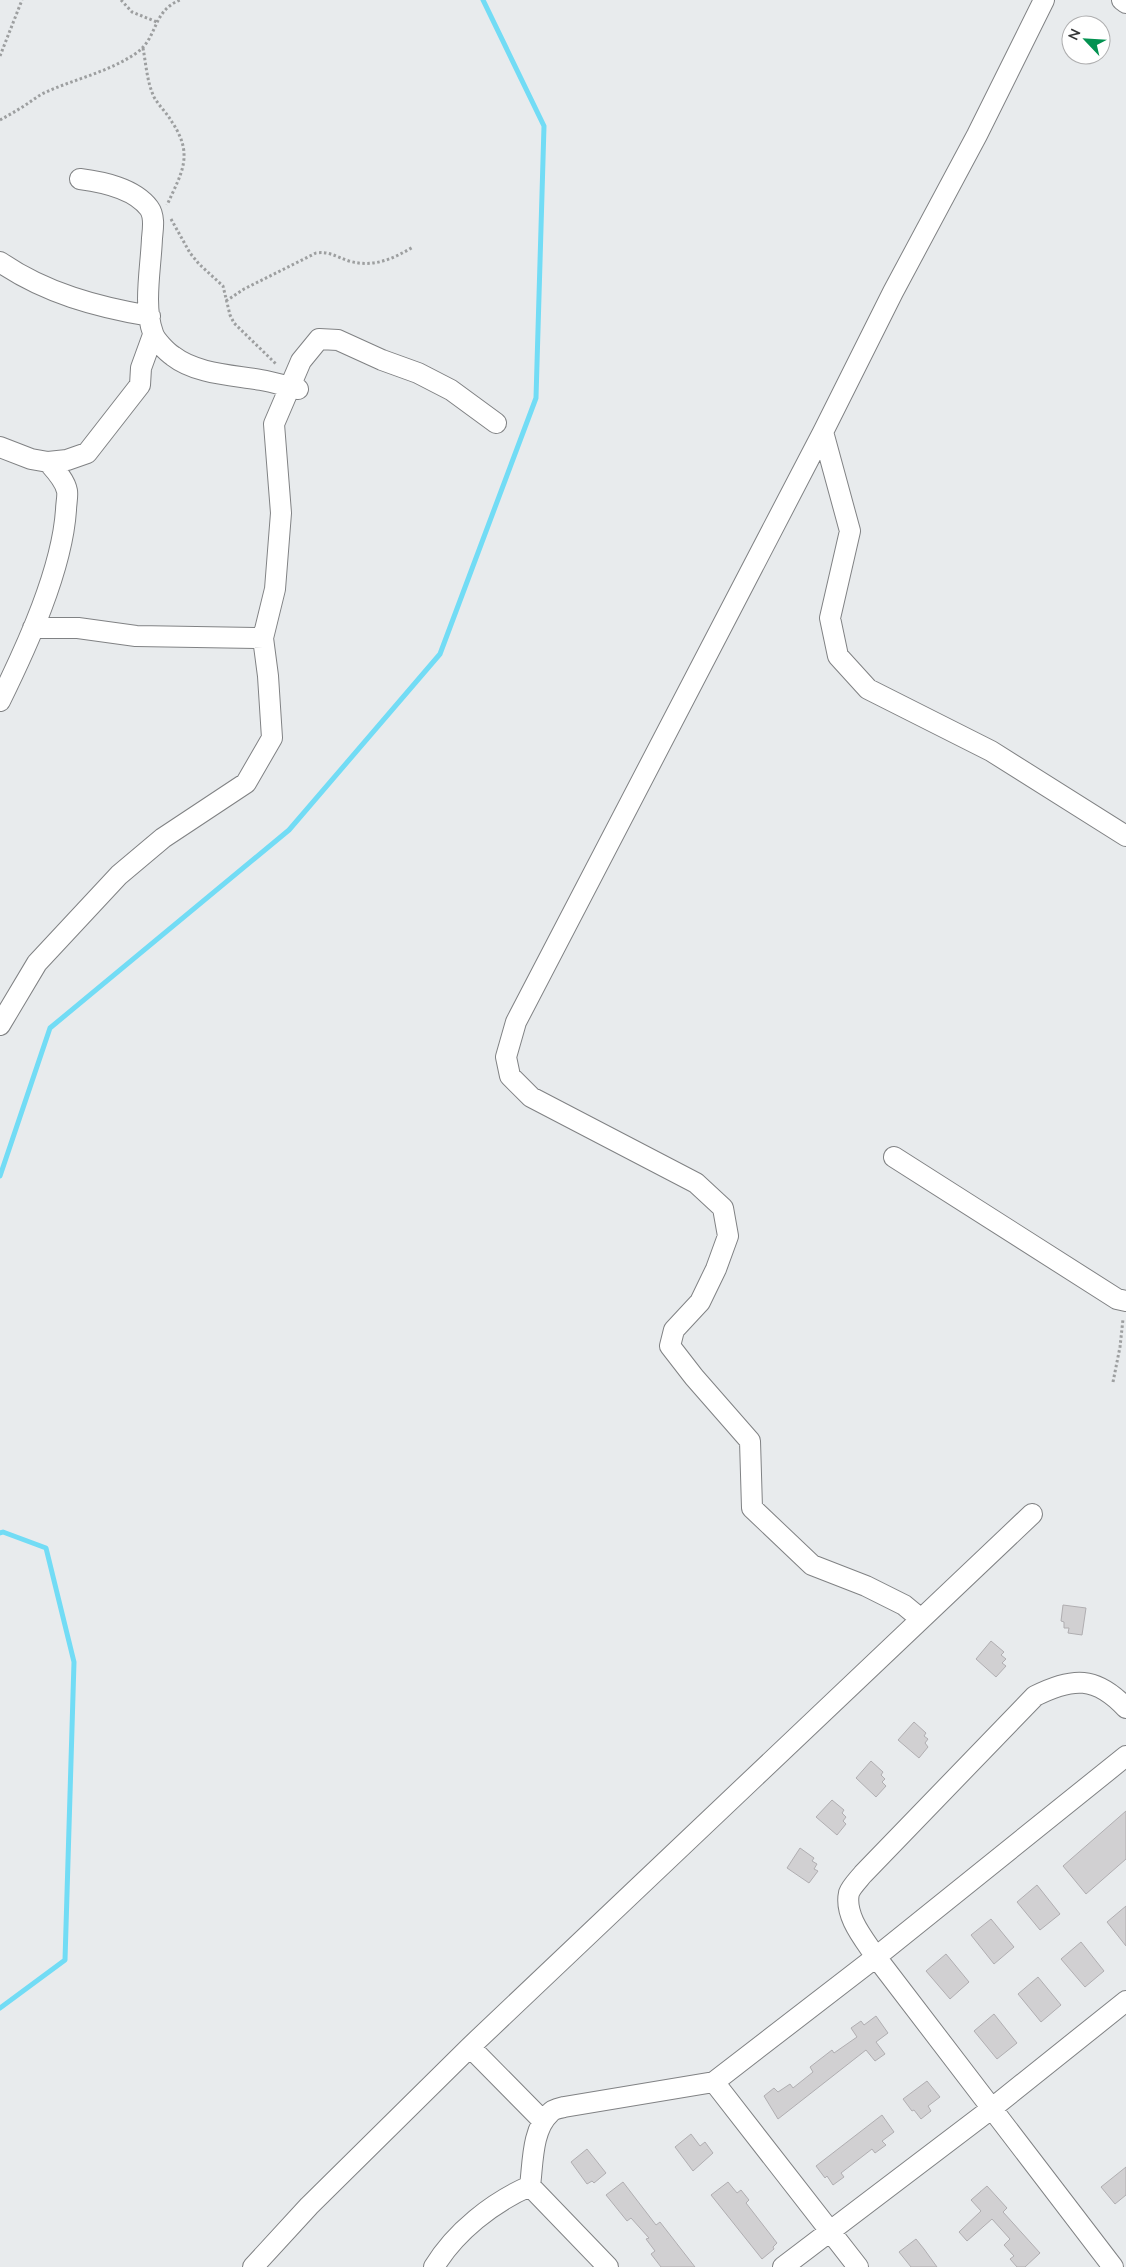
<svg xmlns="http://www.w3.org/2000/svg" width="1126" height="2267" font-family="'Nunito Sans',sans-serif">
<rect width="100%" height="100%" fill="#e8ebed"/>
<g fill="none" stroke-linecap="round" stroke-linejoin="round">
<!-- stream -->
<path stroke="#72dcf5" stroke-width="5" d="M 0,1176 L 50,1028 L 289,830 L 440,654 L 536,398 L 544,126 L 483,0
M 0,1533 L 3,1532 L 46,1548 L 74,1662 L 65,1960 L 0,2008"/>
</g>
<!-- building -->
<path fill="#d1d0d2" stroke="#b0aeb1" d="M 1063,1605 L 1086,1608 L 1082,1635 L 1068,1633 L 1069,1628 L 1064,1628 L 1064,1622 L 1061,1621 Z
M 991,1641 L 1004,1652 L 1001,1655 L 1006,1659 L 1002,1663 L 1006,1666 L 996,1677 L 976,1659 Z
M 914,1722 L 926,1733 L 924,1736 L 928,1739 L 925,1743 L 928,1747 L 919,1758 L 898,1740 Z
M 871,1761 L 883,1772 L 881,1775 L 885,1779 L 882,1782 L 886,1786 L 876,1797 L 856,1778 Z
M 832,1800 L 844,1810 L 842,1813 L 846,1817 L 843,1821 L 846,1824 L 837,1835 L 816,1817 Z
M 1126,1811 L 1126,1859 L 1086,1894 L 1063,1866 Z
M 800,1848 L 814,1858 L 812,1861 L 817,1864 L 814,1869 L 818,1871 L 809,1883 L 787,1868 Z
M 1037,1885 L 1060,1914 L 1040,1930 L 1017,1902 Z
M 1126,1906 L 1126,1946 L 1107,1922 Z
M 991,1919 L 1014,1947 L 994,1964 L 971,1935 Z
M 1081,1942 L 1104,1971 L 1085,1987 L 1061,1959 Z
M 946,1954 L 969,1982 L 950,1999 L 926,1971 Z
M 1038,1977 L 1061,2005 L 1041,2022 L 1018,1994 Z
M 994,2014 L 1017,2043 L 997,2059 L 974,2031 Z
M 876,2016 L 888,2033 L 876,2042 L 885,2054 L 875,2061 L 866,2050 L 778,2119 L 764,2096 L 774,2088 L 778,2092 L 790,2084 L 793,2088 L 813,2072 L 810,2067 L 832,2050 L 834,2053 L 857,2037 L 851,2028 L 861,2021 L 864,2025 Z
M 927,2081 L 940,2097 L 928,2106 L 931,2111 L 921,2119 L 914,2110 L 912,2111 L 903,2099 Z
M 882,2115 L 894,2132 L 882,2141 L 886,2145 L 875,2153 L 872,2149 L 841,2173 L 844,2177 L 833,2185 L 827,2176 L 825,2178 L 816,2166 Z
M 691,2134 L 700,2146 L 705,2142 L 713,2153 L 693,2171 L 675,2147 Z
M 587,2149 L 606,2173 L 594,2183 L 592,2181 L 587,2184 L 571,2162 Z
M 1126,2167 L 1126,2195 L 1115,2204 L 1101,2187 Z
M 623,2182 L 656,2225 L 660,2222 L 695,2267 L 661,2267 L 651,2254 L 655,2251 L 646,2239 L 649,2238 L 631,2218 L 627,2221 L 606,2195 Z
M 728,2182 L 737,2193 L 741,2190 L 749,2200 L 746,2203 L 777,2243 L 773,2247 L 774,2249 L 762,2259 L 711,2195 Z
M 987,2186 L 1007,2208 L 1003,2212 L 1040,2253 L 1025,2267 L 1017,2267 L 1010,2259 L 1014,2256 L 1004,2245 L 1010,2239 L 992,2219 L 967,2241 L 959,2232 L 981,2211 L 971,2200 Z
M 916,2239 L 924,2249 L 937,2267 L 911,2267 L 899,2252 Z"/>
<g fill="none" stroke-linecap="round" stroke-linejoin="round">
<defs>
<path id="street" d="M 1122,0 L 1126,3
M 80,179 C 103,182 134,188 149,208 C 155,216 153,229 152,238 C 151,267 143,306 153,333 C 155,340 167,352 173,356 C 196,374 233,375 261,380 C 273,382 285,386 298,389
M 0,262 C 45,293 97,307 150,316
M 823,432 L 850,531 L 830,618 L 838,656 L 868,689 L 991,751 L 1126,836
M 0,447 L 31,459 L 48,462 L 67,460 L 87,453 L 140,385 L 141,368 L 153,335
M 263,638 L 275,589 L 281,513 L 274,424 L 301,361 L 319,339 L 338,340 L 382,360 L 418,373 L 451,390 L 496,423
M 0,701 C 27,646 62,570 66,510 C 66,504 68,496 67,491 C 65,480 55,470 48,462
M 0,1025 L 37,963 L 119,875 L 163,838 L 246,783 L 272,738 L 268,676 L 263,638 L 136,636 L 78,628 L 33,628
M 894,1157 L 1117,1299 L 1126,1301
M 921,1619 L 904,1605 L 866,1586 L 812,1565 L 752,1508 L 750,1441 L 694,1377 L 670,1346 L 674,1330 L 700,1302 L 716,1269 L 728,1236 L 723,1208 L 696,1183 L 531,1097 L 510,1076 L 506,1057 L 516,1022 L 823,432 L 893,292 L 977,135 L 1044,0
M 470,2047 L 543,2121
M 253,2267 L 309,2206 L 470,2047 L 1032,1514
M 434,2267 C 455,2232 493,2202 530,2186
M 608,2267 L 530,2186 C 533,2163 532,2129 550,2113 C 553,2109 560,2108 564,2107 L 714,2082
M 783,2267 L 991,2109 L 1126,2001
M 858,2267 L 714,2082 L 876,1957 C 864,1939 844,1916 849,1893 C 851,1887 859,1879 863,1874 L 1035,1696 C 1073,1677 1096,1676 1126,1708
M 1113,2267 L 876,1957 L 1126,1756"/>
</defs>
<!-- street casing -->
<use href="#street" stroke="#808284" stroke-width="22"/>
<!-- path -->
<path stroke="#9d9fa0" stroke-width="3" stroke-dasharray="2.5 2.5" stroke-linecap="butt" d="M 121,0 L 132,12 L 157,22
M 143,48 C 146,64 147,82 154,97 C 159,106 167,113 172,122 C 194,155 182,172 167,205
M 0,56 L 22,0
M 0,120 C 9,115 18,110 27,104 C 33,100 39,95 46,92 C 75,79 108,72 135,54 C 159,38 151,12 180,0
M 171,219 L 190,253 L 199,264 L 223,286 L 230,315 L 234,323 L 276,364
M 226,301 L 244,289 L 316,253 C 329,251 337,257 349,261 C 373,268 393,259 413,247
M 1113,1382 L 1120,1347 L 1123,1319"/>
<!-- street -->
<use href="#street" stroke="#fff" stroke-width="20"/>
</g>
<!-- north arrow -->
<g transform="translate(1086 40) rotate(295)"><circle r="24" fill="#ffffff" stroke="#aeaeaf"/>
<path d="M0-4L9 19L0 12L-9 19Z" fill="#039251"/>
<text y="-8" font-size="14" font-weight="bold" text-anchor="middle" fill="#343536">N</text>
</g>
</svg>
